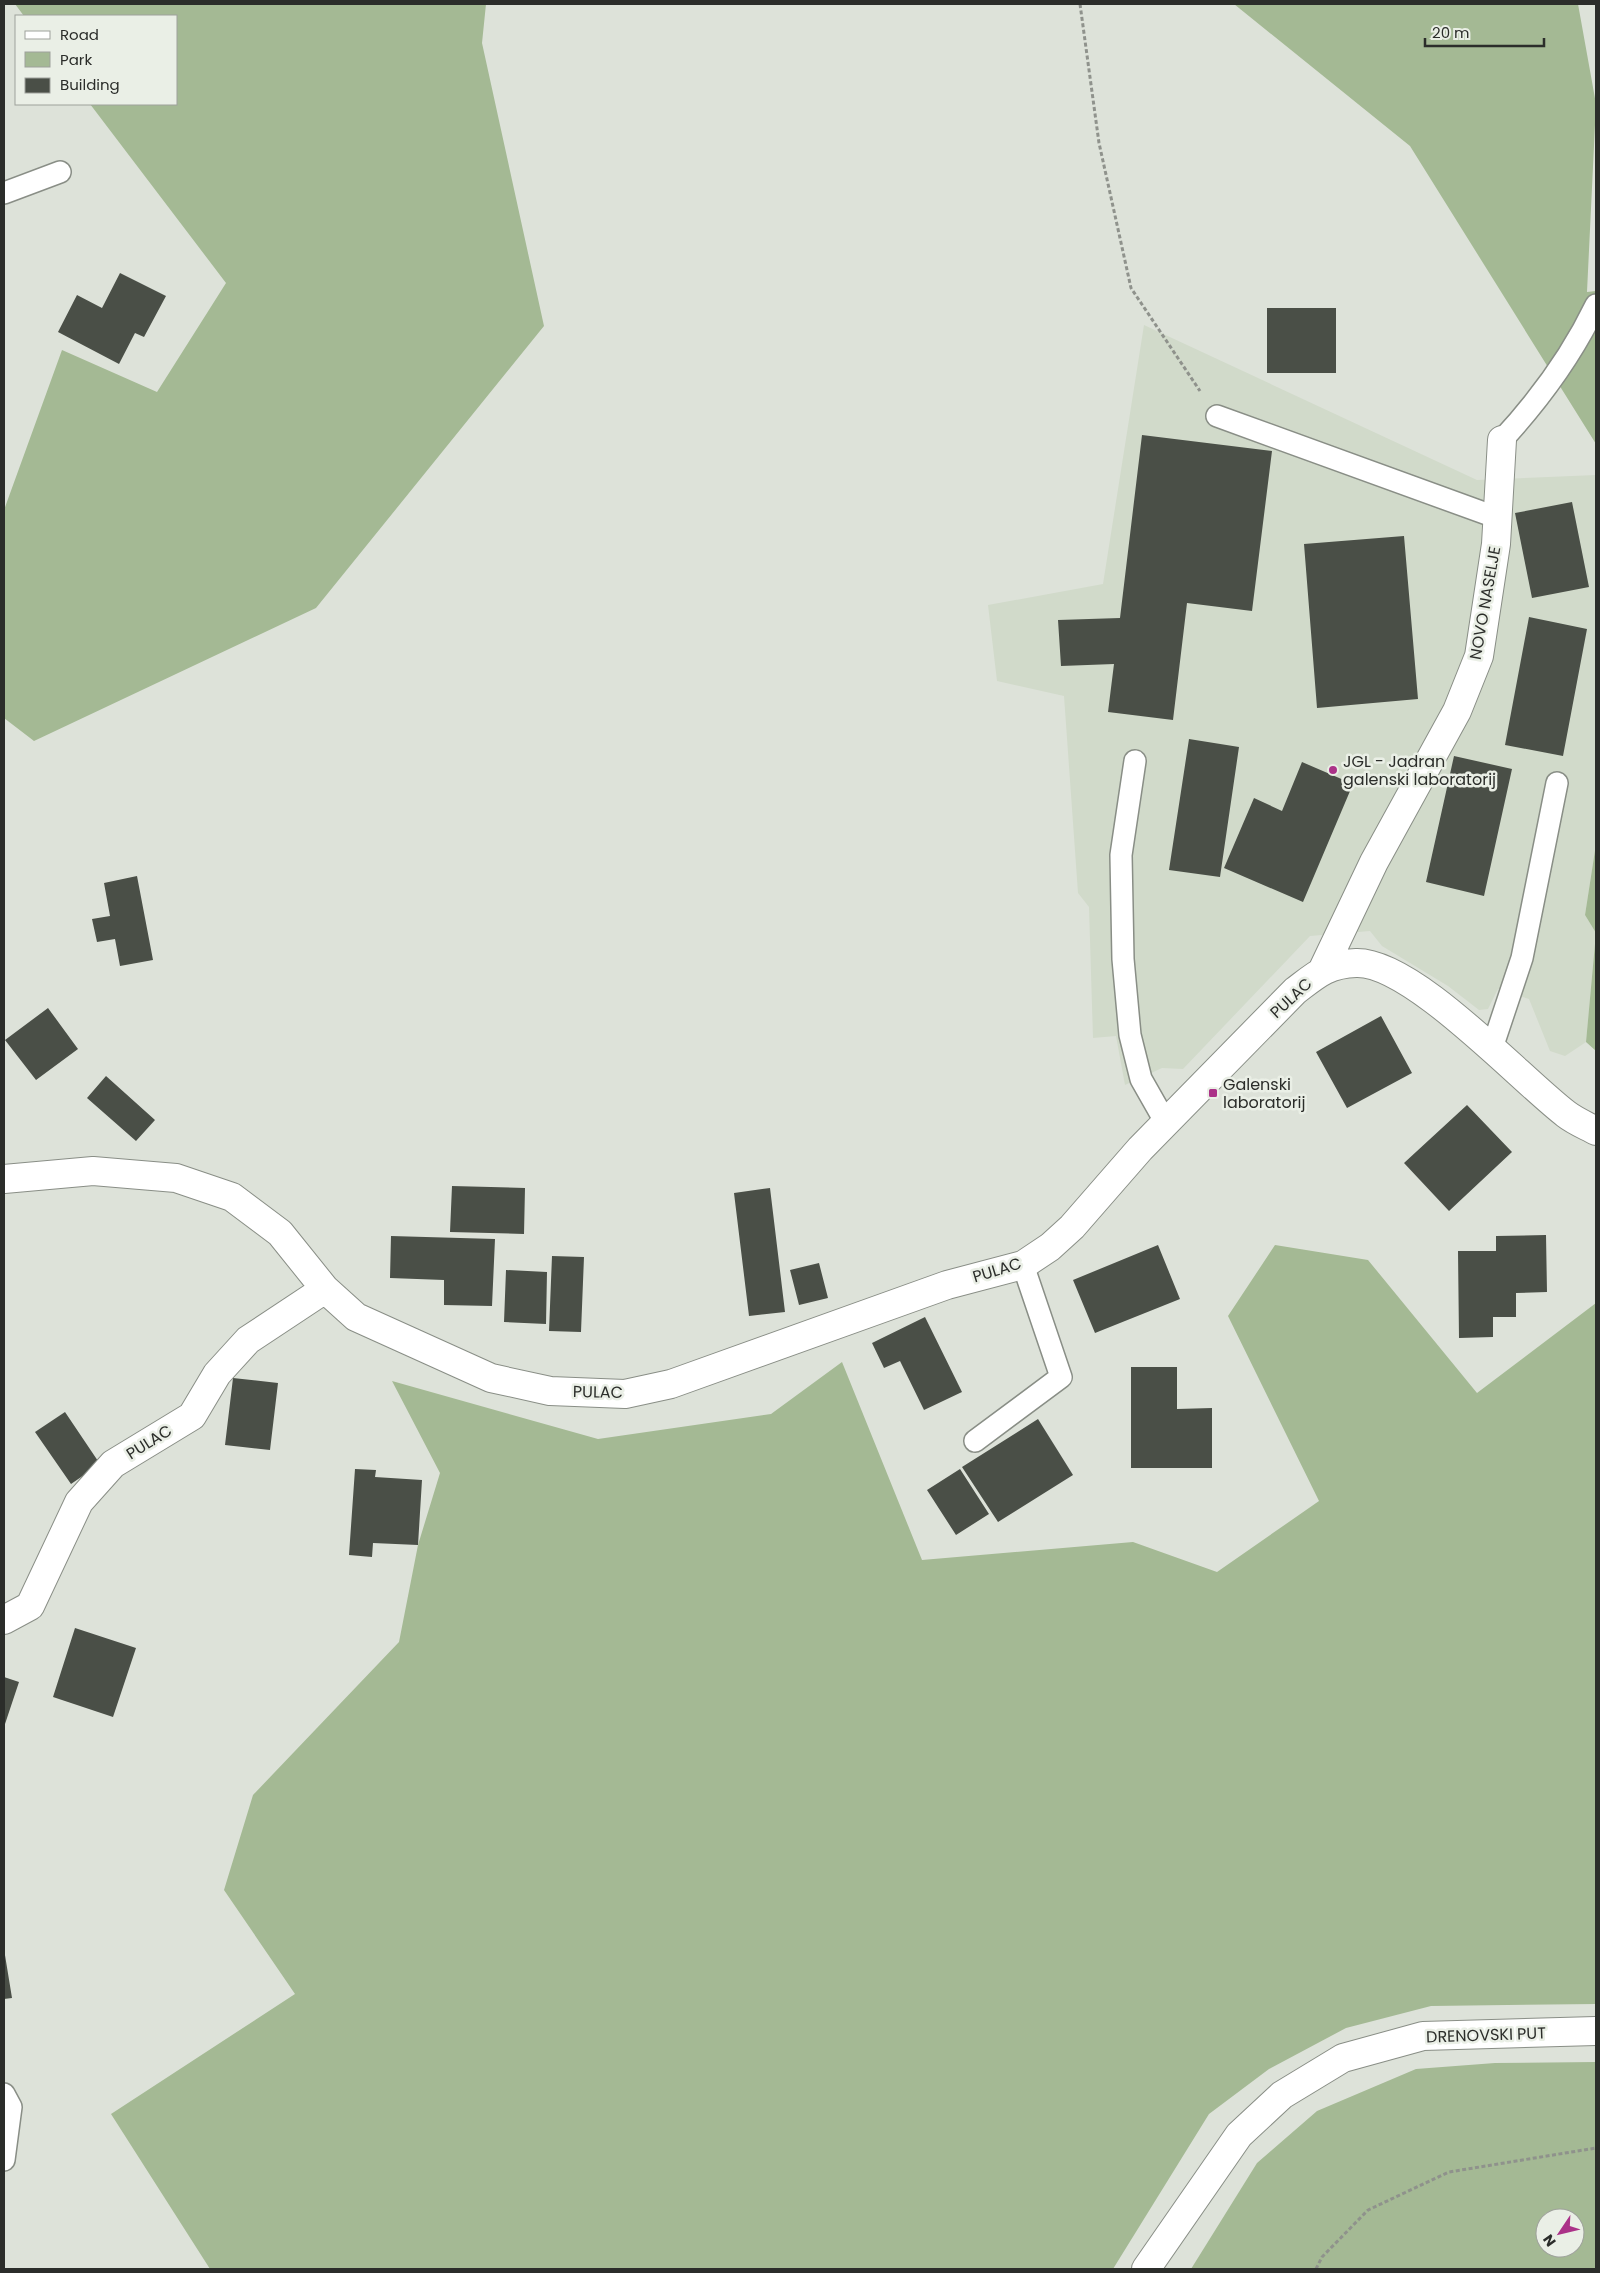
<svg xmlns="http://www.w3.org/2000/svg" width="1600" height="2273" font-family="Poppins,sans-serif">
<rect width="100%" height="100%" fill="#dde2d9"/>
<!-- built -->
<path fill="#d1daca" d="M 1144,325 L 1477,480 L 1596,475 L 1596,844 L 1585,915 L 1596,933 L 1586,1042 L 1565,1056 L 1550,1051 L 1529,999 L 1498,989 L 1488,1009 L 1479,1010 L 1448,986 L 1382,946 L 1370,931 L 1310,936 L 1183,1069 L 1162,1068 L 1125,1085 L 1116,1036 L 1093,1038 L 1089,907 L 1078,893 L 1064,696 L 997,681 L 988,605 L 1103,584 Z"/>
<!-- green -->
<path fill="#a4b994" fill-rule="evenodd" d="M 15,4 L 486,4 L 482,43 L 544,326 L 316,608 L 34,741 L 4,718 L 4,510 L 62,350 L 157,392 L 226,283 L 90,104 L 176,104 L 176,16 L 24,16 Z
M 1234,4 L 1578,4 L 1596,104 L 1587,292 L 1596,291 L 1596,444 L 1410,146 Z
M 1596,844 L 1596,1051 L 1586,1042 L 1596,933 L 1585,915 Z
M 1275,1245 L 1368,1260 L 1477,1393 L 1596,1303 L 1596,2004 L 1431,2006 L 1346,2028 L 1269,2069 L 1209,2114 L 1113,2269 L 210,2269 L 111,2114 L 295,1994 L 224,1890 L 253,1795 L 399,1642 L 418,1545 L 440,1473 L 392,1381 L 598,1439 L 771,1414 L 842,1362 L 922,1560 L 1133,1542 L 1217,1572 L 1319,1501 L 1228,1316 Z
M 1596,2062 L 1596,2269 L 1191,2269 L 1257,2163 L 1317,2111 L 1416,2069 L 1495,2063 ZM 1545,2218 L 1575,2218 L 1575,2248 L 1545,2248 Z"/>
<!-- building -->
<path fill="#4a4f47" d="M 120,273 L 166,296 L 144,337 L 135,333 L 119,364 L 58,332 L 77,295 L 102,308 Z
M 1267,308 L 1336,308 L 1336,373 L 1267,373 Z
M 1142,435 L 1272,451 L 1252,611 L 1187,603 L 1173,720 L 1108,712 L 1114,664 L 1061,666 L 1058,620 L 1120,618 Z
M 1572,502 L 1589,587 L 1532,598 L 1515,513 Z
M 1404,536 L 1418,699 L 1317,708 L 1304,544 Z
M 1529,617 L 1587,629 L 1563,756 L 1505,745 Z
M 1189,739 L 1239,747 L 1220,877 L 1169,870 Z
M 1454,756 L 1512,769 L 1484,896 L 1426,882 Z
M 1302,762 L 1353,784 L 1303,902 L 1224,868 L 1254,798 L 1282,811 Z
M 137,876 L 153,960 L 120,966 L 115,939 L 97,942 L 92,919 L 110,916 L 104,883 Z
M 48,1008 L 78,1049 L 36,1080 L 5,1040 Z
M 1381,1016 L 1412,1073 L 1347,1108 L 1316,1052 Z
M 106,1076 L 155,1120 L 136,1141 L 87,1098 Z
M 1467,1105 L 1512,1152 L 1449,1211 L 1404,1163 Z
M 452,1186 L 525,1188 L 524,1234 L 450,1232 Z
M 770,1188 L 785,1312 L 749,1316 L 734,1193 Z
M 1546,1235 L 1547,1292 L 1516,1293 L 1516,1317 L 1493,1317 L 1493,1337 L 1459,1338 L 1458,1251 L 1496,1251 L 1496,1236 Z
M 391,1236 L 495,1239 L 492,1306 L 444,1305 L 444,1280 L 390,1278 Z
M 1158,1245 L 1180,1299 L 1095,1333 L 1073,1280 Z
M 552,1256 L 584,1257 L 581,1332 L 549,1331 Z
M 819,1263 L 828,1298 L 799,1305 L 790,1270 Z
M 506,1270 L 547,1272 L 546,1324 L 504,1322 Z
M 925,1317 L 962,1392 L 924,1410 L 900,1361 L 884,1368 L 872,1343 Z
M 1131,1367 L 1177,1367 L 1177,1409 L 1212,1408 L 1212,1468 L 1131,1468 Z
M 233,1378 L 278,1383 L 270,1450 L 225,1445 Z
M 65,1412 L 100,1464 L 71,1484 L 35,1432 Z
M 1038,1419 L 1073,1475 L 998,1522 L 962,1467 Z
M 355,1469 L 376,1470 L 375,1477 L 422,1480 L 418,1545 L 373,1543 L 372,1557 L 349,1555 Z
M 960,1469 L 989,1514 L 956,1535 L 927,1490 Z
M 75,1628 L 136,1648 L 113,1717 L 53,1697 Z
M 4,1677 L 19,1682 L 4,1727 Z
M 4,1949 L 12,1998 L 4,1999 Z"/>
<g fill="none" stroke-linecap="round" stroke-linejoin="round">
<defs>
<path id="lane" d="M 4,193 L 60,172
M 1217,416 L 1498,518
M 1502,440 C 1540,399 1572,355 1596,305
M 1135,761 L 1121,855 L 1123,959 L 1130,1035 L 1141,1079 L 1166,1123
M 1492,1048 L 1522,958 L 1557,783
M 975,1441 L 1061,1377 L 1023,1265
M 4,2094 L 11,2107 L 4,2160"/>
<path id="street" d="M 1323,969 L 1374,862 L 1457,711 L 1479,656 L 1496,544 L 1502,440
M 4,1179 L 93,1171 L 176,1178 L 232,1197 L 280,1233 L 325,1289 L 356,1317 L 491,1378 L 550,1391 L 625,1394 L 671,1384 L 947,1285 L 1023,1265 L 1050,1247 L 1072,1227 L 1140,1149 L 1295,991 C 1316,975 1327,964 1356,963 C 1412,961 1520,1079 1566,1114 C 1575,1121 1587,1126 1596,1131
M 4,1620 L 30,1606 L 79,1502 L 113,1464 L 192,1416 L 217,1374 L 248,1340 L 325,1289"/>
<path id="secondary" d="M 1146,2269 L 1239,2135 L 1282,2095 L 1343,2058 L 1423,2036 L 1596,2031"/>
</defs>
<!-- lane casing -->
<use href="#lane" stroke="#898e86" stroke-width="24"/>
<!-- street casing -->
<use href="#street" stroke="#898e86" stroke-width="30"/>
<!-- secondary casing -->
<use href="#secondary" stroke="#898e86" stroke-width="30"/>
<!-- path -->
<path stroke="#8f928c" stroke-width="3" stroke-dasharray="4 2.5" stroke-linecap="butt" d="M 1080,4 L 1099,143 L 1131,288 L 1200,391
M 1316,2269 L 1322,2257 L 1368,2210 L 1449,2172 L 1596,2148"/>
<!-- lane -->
<use href="#lane" stroke="#fff" stroke-width="21"/>
<!-- street -->
<use href="#street" stroke="#fff" stroke-width="28"/>
<!-- secondary -->
<use href="#secondary" stroke="#fff" stroke-width="28"/>
</g>
<!-- markers -->
<g fill="#ab3288" stroke="#eaefe6" stroke-width="2">
<circle cx="1333" cy="770" r="5"/>
<rect x="1208" y="1088" width="10" height="10" rx="2.5"/>
</g>
<g text-anchor="middle" dominant-baseline="central" stroke-width="5" stroke-linejoin="round" paint-order="stroke">
<!-- street labels -->
<g font-size="16" fill="#2b2d2a" stroke="#eaefe6">
<text transform="translate(1485 603) rotate(-80)">NOVO NASELJE</text>
<text transform="translate(1291 998) rotate(-43)">PULAC</text>
<text transform="translate(997 1270) rotate(-17)">PULAC</text>
<text transform="translate(598 1392) rotate(1)">PULAC</text>
<text transform="translate(149 1442) rotate(-32)">PULAC</text>
<text transform="translate(1486 2035) rotate(-2)">DRENOVSKI PUT</text>
</g>
<!-- poi labels -->
<g font-size="16" fill="#2b2d2a" stroke="#eaefe6" text-anchor="start">
<text x="1343" y="761">JGL - Jadran<tspan x="1343" dy="18">galenski laboratorij</tspan></text>
<text x="1223" y="1084">Galenski<tspan x="1223" dy="18">laboratorij</tspan></text>
</g>
</g>
<!-- border -->
<rect width="1600" height="2273" fill="none" stroke="#2b2d2a" stroke-width="10"/>
<!-- legend -->
<rect x="15" y="15" width="162" height="90" fill="#eaefe6" stroke="#9ea19b"/>
<rect x="25" y="31" width="25" height="8" fill="#ffffff" stroke="#9ea19b"/>
<text x="60" y="40" font-size="15" fill="#2b2d2a">Road</text>
<rect x="25" y="52" width="25" height="15" fill="#a4b994" stroke="#9ea19b"/>
<text x="60" y="65" font-size="15" fill="#2b2d2a">Park</text>
<rect x="25" y="78" width="25" height="15" fill="#4a4f47" stroke="#9ea19b"/>
<text x="60" y="90" font-size="15" fill="#2b2d2a">Building</text>
<!-- north arrow -->
<g transform="translate(1560 2233) rotate(235)"><circle r="24" fill="#eaefe6" stroke="#9ea19b"/>
<path d="M0-4L9 19L0 12L-9 19Z" fill="#ab3288"/>
<text y="-8" font-size="14" font-weight="bold" text-anchor="middle" fill="#2b2d2a">N</text>
</g>
<!-- scale -->
<path d="M1425 38v8h119v-8" fill="none" stroke="#2b2d2a" stroke-width="2.5"/>
<text x="1432" y="38" font-size="15" fill="#2b2d2a" stroke="#eaefe6" stroke-width="4" paint-order="stroke">20 m</text>
</svg>
